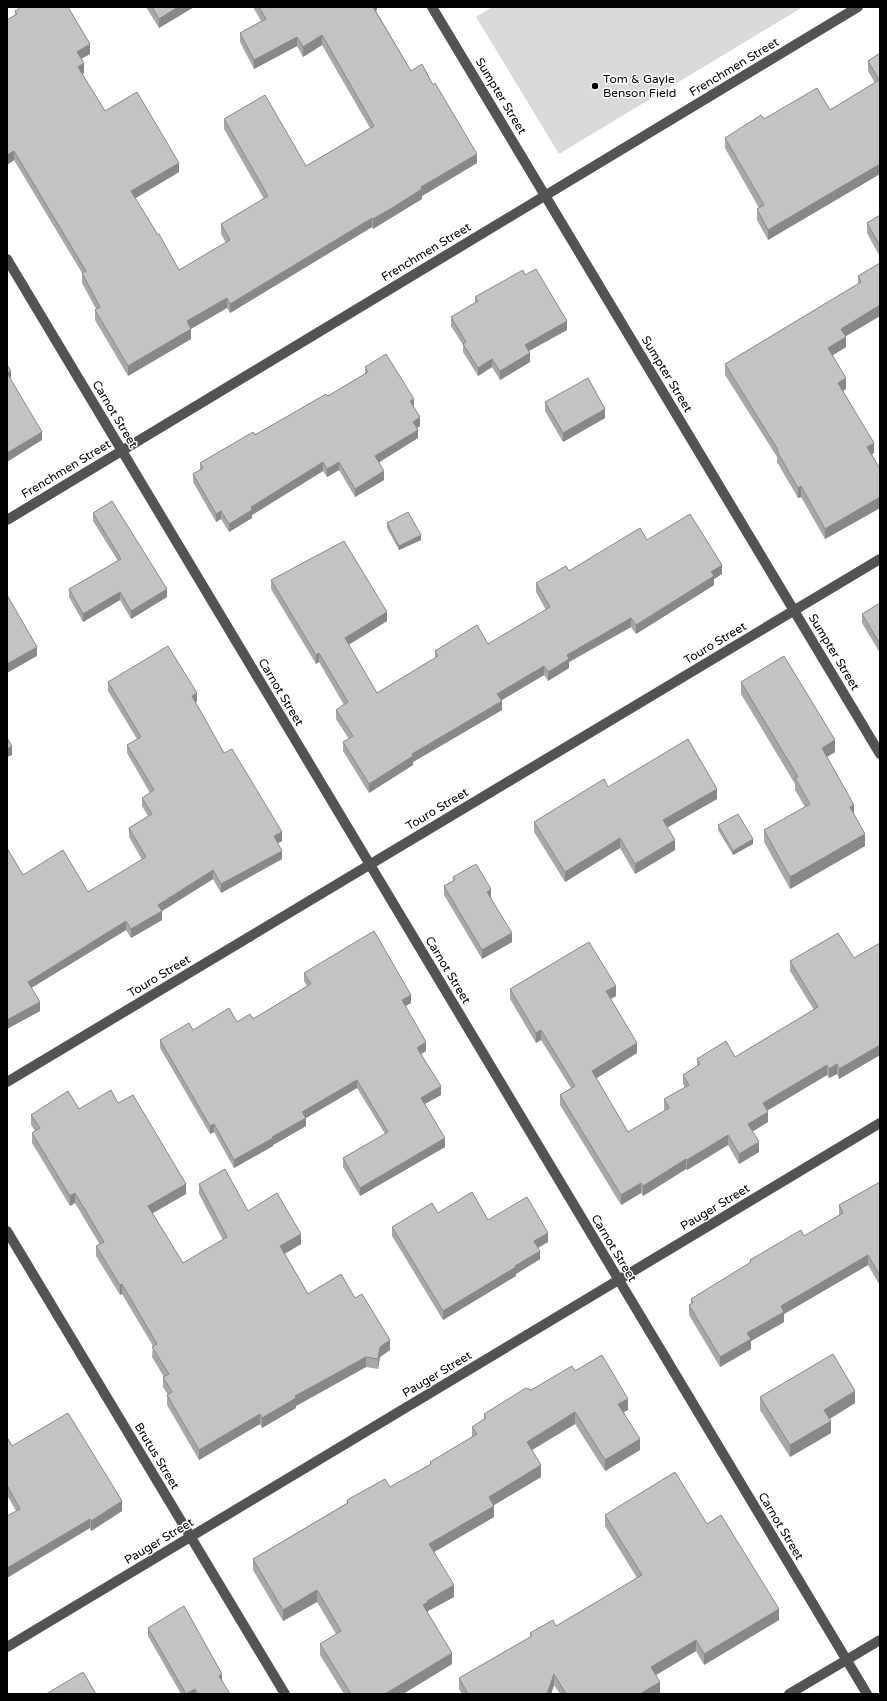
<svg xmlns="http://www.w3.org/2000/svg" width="887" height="1701" font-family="'Varela Round',sans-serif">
<rect width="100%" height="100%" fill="#fff"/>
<!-- green -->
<path fill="#dadada" d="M 492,7 L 803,7 L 559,154 L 476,17 Z"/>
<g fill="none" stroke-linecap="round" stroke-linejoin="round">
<!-- minor -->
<path stroke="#535353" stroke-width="10" d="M 432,7 L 880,754
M 7,259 L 867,1694
M 7,520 L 858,7
M 7,1082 L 880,559
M 7,1231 L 285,1694
M 7,1647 L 880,1123
M 789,1694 L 880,1640"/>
</g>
<!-- wall -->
<path fill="#a8a8a8" d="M 146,7 L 194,7 L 159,28 Z
M 253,7 L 377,7 L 377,10 L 376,11 L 411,71 L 477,163 L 422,196 L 422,199 L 392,217 L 373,229 L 372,227 L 230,313 L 227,308 L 191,329 L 191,339 L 128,376 L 95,320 L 95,310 L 96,309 L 82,283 L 82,273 L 14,160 L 7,165 L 7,20 L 15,15 L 15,11 L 90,54 L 81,59 L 84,73 L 82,74 L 105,111 L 179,172 L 135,198 L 179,270 L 226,243 L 221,234 L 221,224 L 264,199 L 224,129 L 224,119 L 306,166 L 370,128 L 322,45 L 303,57 L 297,46 L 254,69 L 240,42 L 240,33 L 261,21 Z
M 880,53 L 880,174 L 768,240 L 757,220 L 757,209 L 759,208 L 725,148 L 725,138 L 764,119 L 830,110 L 875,83 L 868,71 L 868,61 Z
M 880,215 L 880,257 L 867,233 L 867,223 Z
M 880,263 L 880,316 L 846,336 L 846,347 L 833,355 L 846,389 L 843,391 L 874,453 L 872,454 L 880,469 L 880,508 L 825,539 L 801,497 L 798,498 L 777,462 L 777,457 L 725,375 L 725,364 L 858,284 L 858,276 Z
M 525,275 L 567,330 L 529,351 L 530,362 L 500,380 L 492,367 L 478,376 L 463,352 L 463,345 L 451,326 L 451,317 L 475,303 L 475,297 Z
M 365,367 L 414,407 L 420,426 L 417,428 L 418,438 L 378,462 L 384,480 L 355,497 L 339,470 L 327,477 L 323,471 L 252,515 L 252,518 L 229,532 L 221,519 L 216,522 L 193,482 L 193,474 L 200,470 L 200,463 L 328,396 L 365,374 Z
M 545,402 L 605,418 L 563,442 L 545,411 Z
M 93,513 L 167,597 L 131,619 L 120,600 L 83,622 L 69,597 L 69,589 L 118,561 L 93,521 Z
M 387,523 L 421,540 L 399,550 L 387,528 Z
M 647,540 L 722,574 L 714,579 L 714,585 L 636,634 L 631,627 L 569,662 L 569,668 L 548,681 L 544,675 L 501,700 L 502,710 L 413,762 L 413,765 L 369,793 L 343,751 L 343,742 L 349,739 L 336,719 L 336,710 L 344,705 L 319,662 L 316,664 L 271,589 L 271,580 L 387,621 L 348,645 L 377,693 L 435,658 L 435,651 L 488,644 L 546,610 L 536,592 L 536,583 Z
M 880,603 L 880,653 L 862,623 L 862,614 Z
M 108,682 L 197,701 L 195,703 L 224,753 L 282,841 L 278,843 L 282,859 L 221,893 L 213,879 L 162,911 L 162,920 L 131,938 L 126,930 L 31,988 L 40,1011 L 7,1029 L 7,848 L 23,875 L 88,892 L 142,860 L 129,837 L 129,828 L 148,816 L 142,806 L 142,798 L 150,793 L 127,753 L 127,745 L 137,739 L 108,691 Z
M 741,682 L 835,752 L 827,757 L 854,814 L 865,846 L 790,889 L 764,842 L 764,830 L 805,807 L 795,790 L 795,784 L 741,694 Z
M 608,787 L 717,799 L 667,827 L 675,850 L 635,874 L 620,848 L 565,882 L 534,832 L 534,822 Z
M 718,825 L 753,844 L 733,855 L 718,830 Z
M 453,877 L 491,898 L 512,942 L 482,959 L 444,895 L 444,886 L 453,881 Z
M 880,943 L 880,1055 L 839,1079 L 837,1074 L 829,1078 L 827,1075 L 767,1111 L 768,1122 L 752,1132 L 759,1152 L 739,1164 L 728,1145 L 687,1170 L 686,1169 L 643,1196 L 641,1193 L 621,1205 L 560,1105 L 560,1095 L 571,1088 L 541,1040 L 536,1043 L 510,999 L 510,989 L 616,996 L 611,999 L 637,1053 L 596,1078 L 628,1132 L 665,1111 L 664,1109 L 664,1099 L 685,1088 L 683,1084 L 683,1075 L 697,1066 L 697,1059 L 735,1057 L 814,1010 L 790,971 L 790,961 L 854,958 Z
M 304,973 L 411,1003 L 405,1006 L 426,1051 L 421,1054 L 441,1095 L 425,1104 L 445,1147 L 360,1196 L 343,1167 L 343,1158 L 385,1134 L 357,1088 L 306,1118 L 306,1126 L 273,1145 L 273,1146 L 234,1168 L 214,1132 L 210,1134 L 160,1048 L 160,1040 L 193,1030 L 253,1019 L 307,986 L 304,981 Z
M 118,1103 L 186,1194 L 152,1213 L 183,1263 L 223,1240 L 199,1194 L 199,1184 L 248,1211 L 301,1244 L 285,1254 L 308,1294 L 355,1298 L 390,1350 L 380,1357 L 378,1369 L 366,1367 L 296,1406 L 296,1408 L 262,1428 L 260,1424 L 199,1460 L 167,1405 L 167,1395 L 168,1395 L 163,1387 L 163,1377 L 164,1377 L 152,1357 L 153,1346 L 122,1294 L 120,1295 L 96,1256 L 96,1246 L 100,1245 L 75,1203 L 70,1206 L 32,1143 L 32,1133 L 35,1131 L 31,1125 L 31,1115 L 79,1109 Z
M 880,1182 L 880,1286 L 868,1265 L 784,1314 L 784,1322 L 751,1341 L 751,1349 L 720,1367 L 689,1315 L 689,1305 L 691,1304 L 691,1299 L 750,1263 L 750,1260 L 804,1236 L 839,1215 L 839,1205 Z
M 438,1213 L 488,1220 L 548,1242 L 538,1248 L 540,1259 L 516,1274 L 516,1276 L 443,1320 L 392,1236 L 392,1227 Z
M 575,1371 L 628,1410 L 624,1412 L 640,1450 L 605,1471 L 575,1424 L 532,1450 L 541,1477 L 494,1505 L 494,1517 L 434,1552 L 454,1597 L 428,1611 L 428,1613 L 452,1664 L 403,1694 L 344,1694 L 320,1655 L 320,1644 L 336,1634 L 317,1602 L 283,1621 L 253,1570 L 253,1559 L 347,1503 L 347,1500 L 390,1487 L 430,1465 L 430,1462 L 472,1437 L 472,1427 L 484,1419 L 484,1414 L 531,1390 Z
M 760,1397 L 855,1403 L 830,1419 L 831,1433 L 790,1457 L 760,1410 Z
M 7,1437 L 12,1446 L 122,1511 L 91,1531 L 90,1528 L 16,1511 L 7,1495 Z
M 605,1515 L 707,1524 L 779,1620 L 704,1665 L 696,1651 L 656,1675 L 660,1693 L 658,1694 L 560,1694 L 554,1685 L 551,1694 L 462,1694 L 459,1689 L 459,1678 L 530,1637 L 530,1633 L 556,1626 L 637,1578 L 605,1526 Z
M 148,1628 L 222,1681 L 230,1694 L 181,1694 L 148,1636 Z"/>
<!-- shaded-wall -->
<path fill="#888" d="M 178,7 L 194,7 L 159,28 L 159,19 Z
M 371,7 L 377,7 L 377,10 L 371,14 Z
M 322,35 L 322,45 L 303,57 L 303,47 Z
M 297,37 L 297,46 L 254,69 L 254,60 Z
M 90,44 L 90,54 L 77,61 L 77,52 Z
M 84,63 L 84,73 L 78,77 L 78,67 Z
M 14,151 L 14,160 L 7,165 L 7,155 Z
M 477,154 L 477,163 L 422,196 L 422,199 L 373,229 L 373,219 L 421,187 Z
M 179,163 L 179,172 L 131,201 L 131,191 Z
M 880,164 L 880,174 L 768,240 L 768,230 Z
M 372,218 L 372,227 L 230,313 L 230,304 Z
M 227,298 L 227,308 L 187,331 L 187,321 Z
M 880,305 L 880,316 L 841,339 L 841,329 Z
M 567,321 L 567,330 L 525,353 L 525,345 Z
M 191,329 L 191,339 L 128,376 L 128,366 Z
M 846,337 L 846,347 L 828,358 L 828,348 Z
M 530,353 L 530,362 L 500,380 L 500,371 Z
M 492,359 L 492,367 L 478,376 L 478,368 Z
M 11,371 L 11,379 L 7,373 Z
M 846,378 L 846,389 L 838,393 L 838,383 Z
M 414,399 L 414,407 L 410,401 Z
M 605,409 L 605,418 L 563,442 L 563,433 Z
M 420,417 L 420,426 L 413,430 L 413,422 Z
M 418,430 L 418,438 L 375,465 L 375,456 Z
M 42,432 L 42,440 L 7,462 L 7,453 Z
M 874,443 L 874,453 L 867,457 L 867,447 Z
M 323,462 L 323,471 L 252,515 L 252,518 L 229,532 L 229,524 L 251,507 Z
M 339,462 L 339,470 L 327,477 L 327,469 Z
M 384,471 L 384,480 L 355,497 L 355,489 Z
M 801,486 L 801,497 L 798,498 L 798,488 Z
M 880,497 L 880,508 L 825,539 L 825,529 Z
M 221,511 L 221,519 L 216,522 L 216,514 Z
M 421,535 L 421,540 L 399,550 L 399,546 Z
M 722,565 L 722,574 L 714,579 L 714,585 L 636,634 L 636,625 L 711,572 Z
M 167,589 L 167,597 L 131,619 L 131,611 Z
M 120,592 L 120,600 L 83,622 L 83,614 Z
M 387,612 L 387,621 L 345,647 L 345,638 Z
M 631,618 L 631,627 L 569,662 L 569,668 L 548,681 L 548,672 L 567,655 Z
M 37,647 L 37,656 L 7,673 L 7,664 Z
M 319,653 L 319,662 L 316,664 L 316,655 Z
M 544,666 L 544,675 L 497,703 L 497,694 Z
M 197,693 L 197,701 L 192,705 L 192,696 Z
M 502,701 L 502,710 L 413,762 L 413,765 L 369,793 L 369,784 L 412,754 Z
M 835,740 L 835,752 L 822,760 L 822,748 Z
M 12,746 L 12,755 L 7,757 L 7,749 Z
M 717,789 L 717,799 L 663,830 L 663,820 Z
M 854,805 L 854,816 L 850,807 Z
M 282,832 L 282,841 L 274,845 L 274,836 Z
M 865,834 L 865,846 L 790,889 L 790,877 Z
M 620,838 L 620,848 L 565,882 L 565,872 Z
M 753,839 L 753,844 L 733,855 L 733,851 Z
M 675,840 L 675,850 L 635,874 L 635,864 Z
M 282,851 L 282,859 L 221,893 L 221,884 Z
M 213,870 L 213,879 L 162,911 L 162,920 L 131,938 L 131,929 L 158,905 Z
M 491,889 L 491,898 L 487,901 L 487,892 Z
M 126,921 L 126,930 L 28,990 L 28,982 Z
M 512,933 L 512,942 L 482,959 L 482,950 Z
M 616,986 L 616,996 L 606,1001 L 606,991 Z
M 411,995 L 411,1003 L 402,1008 L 402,1000 Z
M 40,1002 L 40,1011 L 7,1029 L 7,1020 Z
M 541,1030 L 541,1040 L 536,1043 L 536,1033 Z
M 426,1042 L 426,1051 L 417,1056 L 417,1048 Z
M 637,1043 L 637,1053 L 592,1081 L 592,1071 Z
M 880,1043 L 880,1055 L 839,1079 L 839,1069 Z
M 837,1064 L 837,1074 L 829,1078 L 829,1069 Z
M 827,1065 L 827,1075 L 763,1113 L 763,1103 Z
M 357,1080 L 357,1088 L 306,1118 L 306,1126 L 273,1145 L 273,1146 L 234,1168 L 234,1160 L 272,1137 L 302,1112 Z
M 441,1086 L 441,1095 L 421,1106 L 421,1098 Z
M 768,1112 L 768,1122 L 748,1134 L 748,1124 Z
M 214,1124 L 214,1132 L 210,1134 L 210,1126 Z
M 728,1135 L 728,1145 L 687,1170 L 687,1160 Z
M 445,1138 L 445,1147 L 360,1196 L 360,1188 Z
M 759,1142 L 759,1152 L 739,1164 L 739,1154 Z
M 686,1159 L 686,1169 L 643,1196 L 643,1186 Z
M 641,1183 L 641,1193 L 621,1205 L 621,1195 Z
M 186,1184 L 186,1194 L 148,1216 L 148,1206 Z
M 75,1193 L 75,1203 L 70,1206 L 70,1196 Z
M 548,1233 L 548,1242 L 534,1250 L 534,1241 Z
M 301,1234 L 301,1244 L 280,1256 L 280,1246 Z
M 540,1251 L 540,1259 L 516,1274 L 516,1276 L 443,1320 L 443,1311 Z
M 868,1255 L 868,1265 L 784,1314 L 784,1322 L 751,1341 L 751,1349 L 720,1367 L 720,1357 L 747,1333 L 781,1306 Z
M 122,1284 L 122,1294 L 120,1295 L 120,1285 Z
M 390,1340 L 390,1350 L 380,1357 L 378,1369 L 378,1359 L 380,1347 Z
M 366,1357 L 366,1367 L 296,1406 L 296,1408 L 262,1428 L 262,1418 L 295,1396 Z
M 855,1391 L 855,1403 L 824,1422 L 824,1410 Z
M 628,1399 L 628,1410 L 618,1415 L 618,1404 Z
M 575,1412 L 575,1424 L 527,1453 L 527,1442 Z
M 260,1414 L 260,1424 L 199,1460 L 199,1450 Z
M 831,1421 L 831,1433 L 790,1457 L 790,1445 Z
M 640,1439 L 640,1450 L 605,1471 L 605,1460 Z
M 541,1465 L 541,1477 L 489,1508 L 489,1497 Z
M 122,1501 L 122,1511 L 91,1531 L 91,1521 Z
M 494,1506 L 494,1517 L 429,1555 L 429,1544 Z
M 90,1519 L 90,1528 L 7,1578 L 7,1568 Z
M 454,1585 L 454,1597 L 428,1611 L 428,1613 L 423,1605 L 427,1601 Z
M 317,1590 L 317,1602 L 283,1621 L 283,1610 Z
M 779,1609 L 779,1620 L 704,1665 L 704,1654 Z
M 696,1640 L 696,1651 L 651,1678 L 651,1667 Z
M 452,1653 L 452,1664 L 403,1694 L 385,1694 Z
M 222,1674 L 222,1682 L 219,1676 Z
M 554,1674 L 554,1685 L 551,1694 L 547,1694 Z
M 660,1682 L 660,1693 L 658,1694 L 640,1694 Z
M 195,1689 L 195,1694 L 186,1694 Z"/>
<!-- building -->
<path fill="#c3c3c3" stroke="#888" d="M 21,7 L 68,7 L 90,44 L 77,52 L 84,63 L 78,67 L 105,111 L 137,92 L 179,163 L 131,191 L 158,235 L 159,234 L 179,270 L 230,240 L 221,224 L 268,196 L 224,119 L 265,95 L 306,166 L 374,126 L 322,35 L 303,47 L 297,37 L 254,60 L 240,33 L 266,19 L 259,7 L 373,7 L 411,71 L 422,64 L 433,85 L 435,83 L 477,154 L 421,187 L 422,189 L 392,208 L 373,219 L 372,218 L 230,304 L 227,298 L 187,321 L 191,329 L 128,366 L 95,310 L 100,307 L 82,273 L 86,271 L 14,151 L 7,155 L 7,20 L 17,14 L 15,11 Z
M 152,7 L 178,7 L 159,19 Z
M 880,53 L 880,164 L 768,230 L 757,209 L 764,205 L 725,138 L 761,115 L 764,119 L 817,88 L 830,110 L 879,80 L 868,61 Z
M 880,215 L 880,246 L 867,223 Z
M 880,263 L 880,305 L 841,329 L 846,337 L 828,348 L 846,378 L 838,383 L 874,443 L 867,447 L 880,469 L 880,497 L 825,529 L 801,486 L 798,488 L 777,451 L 778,450 L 725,364 L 861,282 L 858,276 Z
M 536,269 L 567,321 L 525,345 L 530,353 L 500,371 L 492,359 L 478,368 L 463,344 L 466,342 L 451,317 L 478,301 L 475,297 L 523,270 L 525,275 Z
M 386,354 L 414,399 L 410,401 L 420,417 L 413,422 L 418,430 L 375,456 L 384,471 L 355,489 L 339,462 L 327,469 L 323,462 L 251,507 L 252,510 L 229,524 L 221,511 L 216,514 L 193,474 L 203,468 L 200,463 L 253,432 L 255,435 L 326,394 L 328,396 L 368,372 L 365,367 Z
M 7,365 L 11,371 L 7,373 L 42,432 L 7,453 Z
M 588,378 L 605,409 L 563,433 L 545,402 Z
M 112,501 L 167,589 L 131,611 L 120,592 L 83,614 L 69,589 L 121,559 L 93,513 Z
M 408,512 L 421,535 L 399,546 L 387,523 Z
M 690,514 L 722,565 L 711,572 L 714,576 L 636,625 L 631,618 L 567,655 L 569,659 L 548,672 L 544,666 L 497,694 L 502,701 L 412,754 L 413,756 L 369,784 L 343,742 L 353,736 L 336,710 L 348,702 L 319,653 L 316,655 L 271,580 L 344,541 L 387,612 L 345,638 L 377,693 L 438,656 L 435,651 L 477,625 L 488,644 L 550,607 L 536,583 L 566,566 L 569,571 L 640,528 L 647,540 Z
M 7,595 L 37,647 L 7,664 Z
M 880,603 L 880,644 L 862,614 Z
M 168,646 L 197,693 L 192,696 L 224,753 L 232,749 L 282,832 L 274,836 L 282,851 L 221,884 L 213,870 L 158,905 L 162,911 L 131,929 L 126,921 L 28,982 L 40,1002 L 7,1020 L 7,848 L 23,875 L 63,850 L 88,892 L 146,857 L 129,828 L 152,814 L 142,798 L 154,790 L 127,745 L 141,737 L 108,682 Z
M 784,656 L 835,740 L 822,748 L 854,805 L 850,807 L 865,834 L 790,877 L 764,830 L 810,804 L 795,778 L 798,777 L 741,682 Z
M 7,738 L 12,746 L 7,749 Z
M 688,739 L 717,789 L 663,820 L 675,840 L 635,864 L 620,838 L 565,872 L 534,822 L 604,779 L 608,787 Z
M 738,814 L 753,839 L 733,851 L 718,825 Z
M 476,864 L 491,889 L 487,892 L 512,933 L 482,950 L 444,886 L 455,880 L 453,877 Z
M 374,931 L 411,995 L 402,1000 L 426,1042 L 417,1048 L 441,1086 L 421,1098 L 445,1138 L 360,1188 L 343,1158 L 388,1132 L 357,1080 L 302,1112 L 306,1118 L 272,1137 L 273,1138 L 234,1160 L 214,1124 L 210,1126 L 160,1040 L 189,1023 L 193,1030 L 229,1008 L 237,1022 L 250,1014 L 253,1019 L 311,984 L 304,973 Z
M 838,933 L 854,958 L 880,943 L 880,1043 L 879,1044 L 880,1045 L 839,1069 L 837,1064 L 829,1069 L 827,1065 L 763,1103 L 768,1112 L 748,1124 L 759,1142 L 739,1154 L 728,1135 L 687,1160 L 686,1159 L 643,1186 L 641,1183 L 621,1195 L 560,1095 L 575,1086 L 541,1030 L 536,1033 L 510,989 L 589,942 L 616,986 L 606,991 L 637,1043 L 592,1071 L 628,1132 L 669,1108 L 664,1099 L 689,1085 L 683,1075 L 700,1064 L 697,1059 L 726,1041 L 735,1057 L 818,1007 L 790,961 Z
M 111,1090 L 118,1103 L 133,1095 L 186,1184 L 148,1206 L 183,1263 L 227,1237 L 199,1184 L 225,1169 L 248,1211 L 277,1193 L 301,1234 L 280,1246 L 308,1294 L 341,1274 L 355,1298 L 362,1294 L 390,1340 L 380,1347 L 378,1359 L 366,1357 L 295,1396 L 296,1398 L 262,1418 L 260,1414 L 199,1450 L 167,1395 L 172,1392 L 163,1377 L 169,1374 L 152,1347 L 157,1344 L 122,1284 L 120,1285 L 96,1246 L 104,1242 L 75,1193 L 70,1196 L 32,1133 L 40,1128 L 31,1115 L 68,1091 L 79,1109 Z
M 880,1182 L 880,1276 L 868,1255 L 781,1306 L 784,1312 L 747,1333 L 751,1339 L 720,1357 L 689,1305 L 693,1303 L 691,1299 L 751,1262 L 750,1260 L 801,1230 L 804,1236 L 843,1213 L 839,1205 Z
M 472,1192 L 488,1220 L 527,1197 L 548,1233 L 534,1241 L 540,1251 L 515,1266 L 516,1267 L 443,1311 L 392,1227 L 432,1203 L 438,1213 Z
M 833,1354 L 855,1391 L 824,1410 L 831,1421 L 790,1445 L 760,1397 Z
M 602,1355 L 628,1399 L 618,1404 L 640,1439 L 605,1460 L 575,1412 L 527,1442 L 541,1465 L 489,1497 L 494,1506 L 429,1544 L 454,1585 L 427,1601 L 428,1602 L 423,1605 L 452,1653 L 385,1694 L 351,1694 L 320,1644 L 341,1631 L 317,1590 L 283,1610 L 253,1559 L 348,1503 L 347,1500 L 385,1479 L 390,1487 L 431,1464 L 430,1462 L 477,1434 L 472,1427 L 486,1418 L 484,1414 L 526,1388 L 531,1390 L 572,1366 L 575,1371 Z
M 68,1413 L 122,1501 L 91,1521 L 90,1519 L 7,1568 L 7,1516 L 20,1509 L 7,1485 L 7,1437 L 12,1446 Z
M 675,1472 L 707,1524 L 721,1515 L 779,1609 L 704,1654 L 696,1640 L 651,1667 L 660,1682 L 640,1694 L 566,1694 L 554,1674 L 547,1694 L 468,1694 L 459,1678 L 532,1636 L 530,1633 L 553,1620 L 556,1626 L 642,1575 L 605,1515 Z
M 184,1606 L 222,1674 L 219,1676 L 230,1694 L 198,1694 L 195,1689 L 186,1694 L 148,1628 Z
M 83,1672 L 96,1694 L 46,1694 Z"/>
<!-- markers -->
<circle fill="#000" stroke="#fff" stroke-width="1.5" cx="595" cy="86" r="4"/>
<g text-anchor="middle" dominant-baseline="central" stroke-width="3" stroke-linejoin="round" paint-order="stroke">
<!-- street labels -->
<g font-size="12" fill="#000" stroke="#fff">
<text transform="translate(734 67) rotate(-31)">Frenchmen Street</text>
<text transform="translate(501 96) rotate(59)">Sumpter Street</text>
<text transform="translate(426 252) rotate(-31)">Frenchmen Street</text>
<text transform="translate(667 374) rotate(59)">Sumpter Street</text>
<text transform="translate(115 414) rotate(59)">Carnot Street</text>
<text transform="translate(66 469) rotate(-31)">Frenchmen Street</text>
<text transform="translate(715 643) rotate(-31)">Touro Street</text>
<text transform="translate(834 652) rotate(59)">Sumpter Street</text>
<text transform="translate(281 692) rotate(59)">Carnot Street</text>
<text transform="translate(437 809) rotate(-31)">Touro Street</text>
<text transform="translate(448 970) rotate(59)">Carnot Street</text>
<text transform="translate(159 976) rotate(-31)">Touro Street</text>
<text transform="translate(715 1207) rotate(-31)">Pauger Street</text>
<text transform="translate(614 1248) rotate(59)">Carnot Street</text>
<text transform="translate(437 1374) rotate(-31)">Pauger Street</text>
<text transform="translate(157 1456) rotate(59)">Brutus Street</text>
<text transform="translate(781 1526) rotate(59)">Carnot Street</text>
<text transform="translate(159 1541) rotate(-31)">Pauger Street</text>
</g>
<!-- poi labels -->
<g font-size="12" fill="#000" stroke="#fff" text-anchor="start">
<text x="603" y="79">Tom &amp; Gayle<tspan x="603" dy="14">Benson Field</tspan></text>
</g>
</g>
<!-- border -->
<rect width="887" height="1701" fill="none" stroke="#000000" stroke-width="16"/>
</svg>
